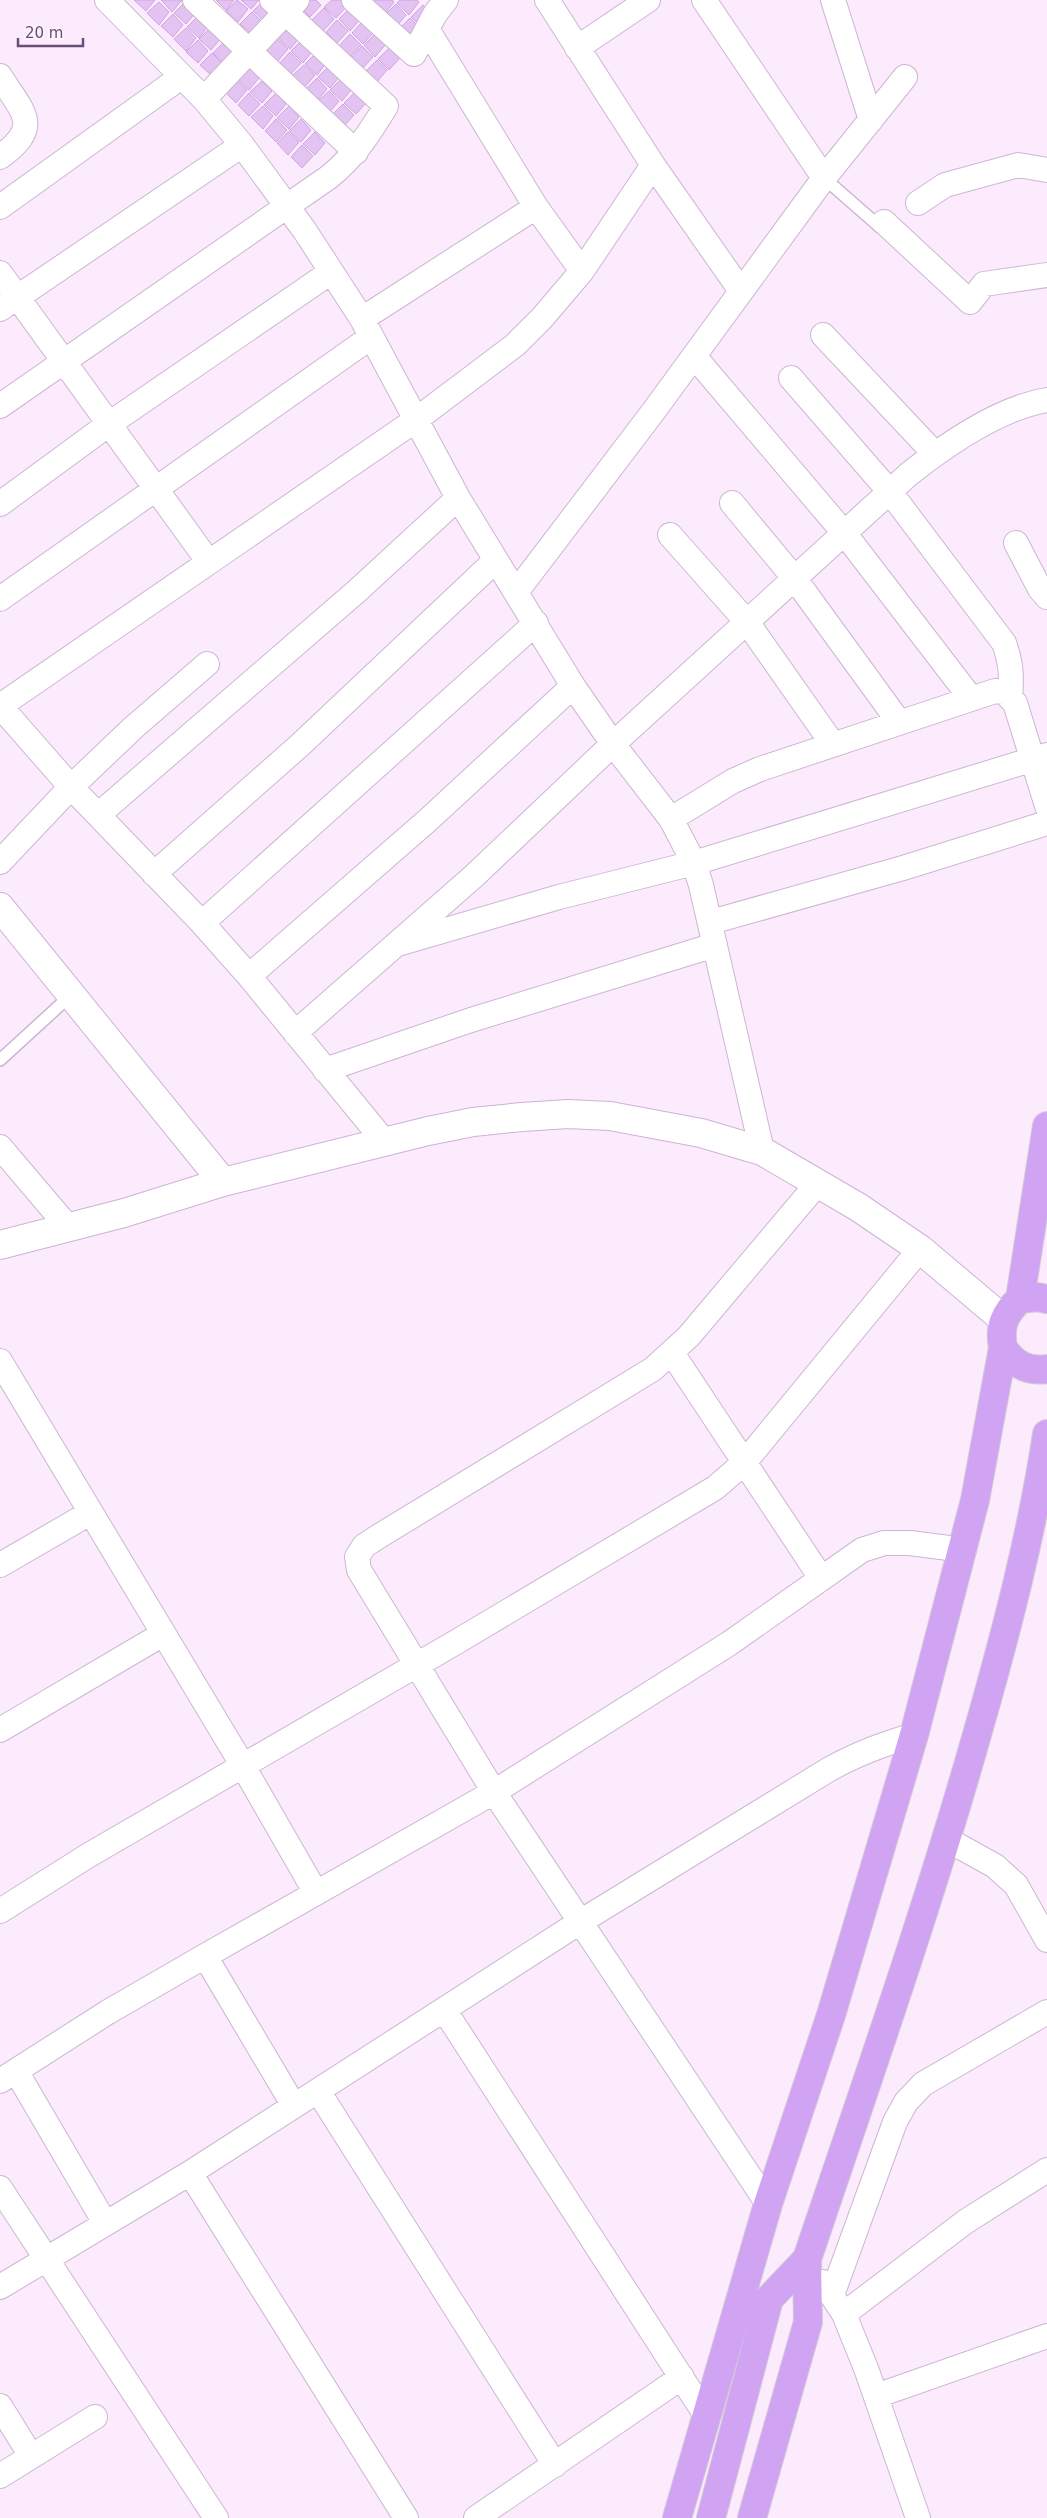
<svg xmlns="http://www.w3.org/2000/svg" width="1047" height="2518" font-family="'DejaVu Sans',sans-serif">
<rect width="100%" height="100%" fill="#fbebfc"/>
<!-- building -->
<path fill="#e3c3f1" stroke="#cfa4e3" d="M 134,0 L 155,0 L 146,11 Z
M 161,0 L 182,0 L 172,12 Z
M 216,0 L 234,0 L 226,10 Z
M 237,0 L 248,9 L 238,22 L 226,11 Z
M 241,0 L 259,0 L 251,9 Z
M 265,0 L 275,10 L 265,22 L 253,11 Z
M 305,0 L 316,0 L 321,5 L 310,17 L 299,6 Z
M 332,0 L 341,0 L 347,6 L 336,18 L 324,7 Z
M 376,0 L 392,0 L 394,2 L 384,15 L 372,3 Z
M 400,0 L 417,0 L 419,2 L 409,15 L 397,3 Z
M 186,1 L 196,12 L 186,24 L 174,13 Z
M 159,2 L 169,12 L 159,25 L 147,13 Z
M 396,4 L 406,15 L 396,27 L 384,16 Z
M 423,5 L 433,15 L 423,28 L 411,17 Z
M 324,8 L 334,19 L 323,31 L 312,20 Z
M 350,8 L 361,18 L 350,31 L 339,19 Z
M 252,12 L 263,23 L 252,35 L 240,24 Z
M 173,14 L 183,25 L 173,37 L 161,26 Z
M 199,15 L 209,25 L 199,38 L 187,27 Z
M 410,18 L 420,28 L 410,41 L 398,30 Z
M 337,20 L 348,31 L 337,43 L 326,32 Z
M 363,21 L 374,32 L 363,44 L 352,33 Z
M 290,26 L 301,36 L 290,49 L 278,38 Z
M 211,27 L 221,38 L 211,50 L 199,39 Z
M 186,28 L 196,38 L 186,51 L 174,39 Z
M 350,34 L 361,45 L 350,57 L 339,46 Z
M 375,34 L 386,44 L 375,57 L 364,45 Z
M 277,39 L 288,49 L 277,62 L 266,51 Z
M 303,39 L 313,50 L 303,63 L 291,51 Z
M 198,40 L 208,51 L 198,63 L 186,52 Z
M 225,41 L 235,51 L 225,64 L 213,53 Z
M 362,46 L 373,57 L 362,69 L 351,58 Z
M 390,47 L 400,58 L 389,70 L 378,59 Z
M 290,52 L 301,63 L 290,75 L 279,64 Z
M 317,52 L 327,62 L 317,75 L 305,64 Z
M 212,53 L 223,64 L 212,76 L 200,65 Z
M 377,60 L 387,70 L 376,83 L 365,72 Z
M 304,65 L 315,75 L 304,88 L 292,76 Z
M 330,65 L 340,76 L 330,88 L 318,77 Z
M 249,67 L 259,78 L 249,90 L 237,79 Z
M 317,78 L 327,89 L 317,101 L 305,90 Z
M 342,78 L 352,89 L 342,101 L 330,90 Z
M 236,80 L 247,90 L 236,103 L 225,92 Z
M 262,81 L 272,91 L 262,103 L 250,92 Z
M 329,91 L 339,101 L 329,113 L 317,102 Z
M 356,91 L 367,102 L 356,114 L 344,103 Z
M 249,93 L 260,104 L 249,116 L 238,105 Z
M 276,93 L 286,104 L 276,116 L 264,105 Z
M 343,104 L 354,115 L 343,127 L 331,116 Z
M 263,106 L 273,116 L 263,129 L 251,117 Z
M 289,106 L 299,117 L 289,129 L 277,118 Z
M 276,119 L 287,130 L 276,142 L 265,131 Z
M 301,119 L 311,130 L 301,142 L 289,131 Z
M 288,132 L 299,142 L 288,155 L 277,143 Z
M 315,132 L 325,143 L 315,155 L 303,144 Z
M 302,145 L 313,156 L 302,168 L 291,157 Z"/>
<g fill="none" stroke-linecap="round" stroke-linejoin="round">
<defs>
<path id="lane" d="M 824,178 L 880,227
M 0,1060 L 71,995"/>
<path id="street" d="M 107,0 L 204,99 L 242,145 L 305,231 L 362,319 L 458,498 L 573,686 L 613,744 L 671,819 L 694,863 L 701,885 L 762,1151
M 195,0 L 356,152
M 354,0 L 414,54 L 435,14 L 446,0
M 547,0 L 653,165 L 741,291
M 704,0 L 824,178
M 833,0 L 871,120
M 427,29 L 536,207 L 582,271
M 577,48 L 648,0
M 0,76 C 23,113 43,126 0,157
M 204,99 L 297,0
M 918,203 L 945,185 L 1018,165 L 1047,170
M 0,207 L 181,77
M 884,222 L 970,302 L 984,284 L 1047,275
M 0,273 L 208,561
M 0,309 L 242,145
M 362,319 L 536,207
M 823,335 L 935,454
M 694,356 L 845,534 L 970,697
M 791,378 L 890,492 L 1004,643 C 1011,662 1012,676 1010,697
M 0,406 L 329,177 C 354,157 369,134 386,106 L 272,0
M 732,503 L 795,579 L 899,722
M 0,504 L 109,424 L 331,272
M 670,535 L 747,622 L 832,743
M 1016,543 L 1040,589 L 1047,597
M 517,591 L 653,412 L 824,178 L 905,77
M 0,599 L 371,337
M 0,706 L 417,419 L 515,345 L 542,318 L 582,271 L 653,165
M 0,706 L 71,787 L 202,923 L 249,976 L 384,1141
M 98,815 L 357,591 L 458,498
M 671,819 L 733,781 L 760,769 L 995,691 L 1004,692 L 1015,703 L 1047,806
M 0,862 L 71,787 L 134,727 L 207,664
M 154,874 L 300,745 L 496,560
M 711,922 L 903,868 L 1047,823
M 202,923 L 536,623
M 401,943 L 559,897 L 694,863 L 1047,755
M 249,976 L 428,820 L 573,686
M 295,1033 L 474,876 L 613,744 L 909,474 C 947,444 999,408 1047,400
M 325,1070 L 471,1020 L 715,945
M 0,1147 L 68,1227
M 672,1353 L 821,1578
M 0,1361 L 243,1766 L 316,1893
M 0,1565 L 90,1513
M 0,1730 L 163,1634
M 948,1840 L 995,1866 L 1016,1885 L 1047,1940
M 0,1911 L 89,1855 L 458,1641 L 715,1488 L 744,1463 L 920,1249
M 205,1956 L 294,2106
M 445,2011 L 705,2414
M 16,2071 L 105,2223
M 0,2081 L 108,2012 L 205,1956 L 494,1792 L 730,1643 L 862,1550 L 884,1543 L 910,1543 L 964,1550
M 318,2091 L 555,2465
M 190,2173 L 406,2518
M 0,2188 L 216,2518
M 768,2204 L 494,1792 L 359,1570 L 357,1557 L 364,1546 L 376,1538 L 653,1369 L 689,1336 L 818,1183
M 823,2282 L 844,2314 L 867,2371 L 918,2518
M 0,2287 L 190,2173 L 580,1922 L 828,1770 C 856,1754 883,1744 914,1735
M 832,2295 L 895,2122 L 906,2102 L 923,2084 L 1047,2012
M 844,2314 L 965,2222 L 1047,2170
M 876,2396 L 1047,2336
M 0,2406 L 31,2456
M 0,2476 L 95,2417
M 476,2518 L 682,2377"/>
<path id="secondary" d="M 0,907 L 223,1182
M 0,1245 L 124,1213 L 223,1182 L 428,1131 L 473,1122 L 522,1117 L 568,1114 L 610,1116 L 701,1133 L 762,1151 L 858,1207 L 920,1249 L 1003,1319"/>
<path id="highway" d="M 1020,1299 L 1047,1126
M 1003,1348 C 1014,1364 1027,1372 1047,1369
M 677,2518 L 768,2204 L 831,2015 L 914,1735 L 975,1500 L 1003,1348 C 999,1326 1004,1314 1020,1299 L 1037,1297 L 1047,1299
M 711,2518 L 769,2299 L 807,2259
M 752,2518 L 808,2322 L 807,2259 C 867,2081 929,1905 980,1724 C 1007,1629 1032,1533 1047,1434"/>
</defs>
<!-- lane casing -->
<use href="#lane" stroke="#ccb6d3" stroke-width="14"/>
<!-- street casing -->
<use href="#street" stroke="#ccb6d3" stroke-width="26"/>
<!-- secondary casing -->
<use href="#secondary" stroke="#cdb3d6" stroke-width="30"/>
<!-- highway casing -->
<use href="#highway" stroke="#d2cad6" stroke-width="30"/>
<!-- lane -->
<use href="#lane" stroke="#fff" stroke-width="11"/>
<!-- street -->
<use href="#street" stroke="#fff" stroke-width="24"/>
<!-- secondary -->
<use href="#secondary" stroke="#fff" stroke-width="28"/>
<!-- highway -->
<use href="#highway" stroke="#d1a4f3" stroke-width="28"/>
</g>
<!-- scale -->
<path d="M18 38v8h65v-8" fill="none" stroke="#694e77" stroke-width="2.5"/>
<text x="25" y="38" font-size="15" fill="#694e77" stroke="#fdf1fe" stroke-width="4" paint-order="stroke">20 m</text>
</svg>
